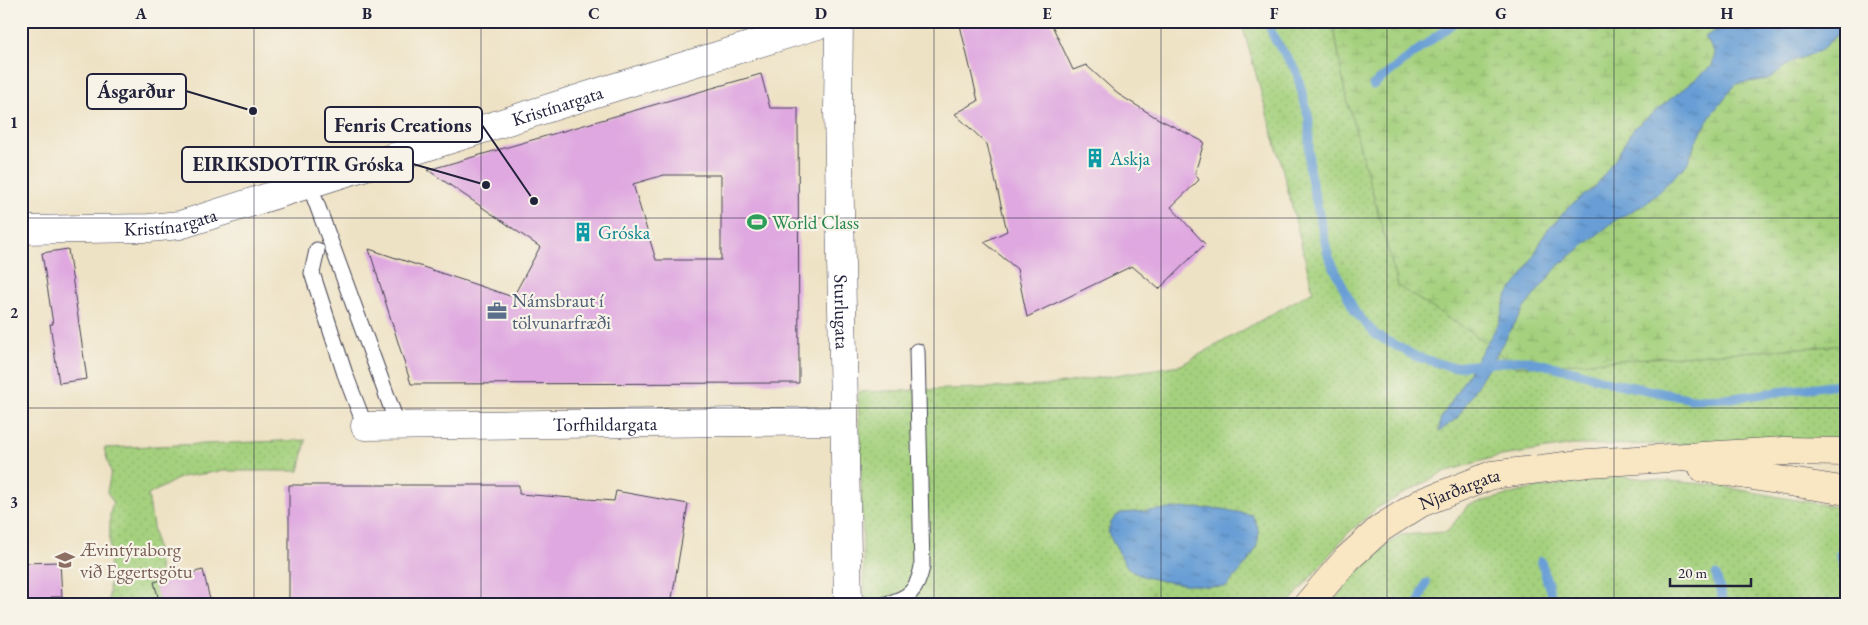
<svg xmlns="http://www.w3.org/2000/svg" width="1868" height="625" font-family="'EB Garamond',serif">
<defs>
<pattern id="grass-dots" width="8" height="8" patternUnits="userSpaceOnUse" patternTransform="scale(1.25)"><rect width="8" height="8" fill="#a5d17e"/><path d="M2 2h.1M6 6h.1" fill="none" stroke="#8eb36e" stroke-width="1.8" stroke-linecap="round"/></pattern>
<pattern id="wetland-marsh" width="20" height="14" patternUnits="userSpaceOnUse" patternTransform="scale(1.25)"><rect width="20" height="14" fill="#a5d17e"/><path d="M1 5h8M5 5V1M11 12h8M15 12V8" fill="none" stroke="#8eb36e"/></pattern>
<pattern id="water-ripples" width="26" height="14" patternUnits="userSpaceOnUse" patternTransform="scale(1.25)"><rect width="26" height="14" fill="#689ed5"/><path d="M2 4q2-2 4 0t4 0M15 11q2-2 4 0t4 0" fill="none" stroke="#5580ae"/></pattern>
</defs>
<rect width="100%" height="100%" fill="#f7f3e8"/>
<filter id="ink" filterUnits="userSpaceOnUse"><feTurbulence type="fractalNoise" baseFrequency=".02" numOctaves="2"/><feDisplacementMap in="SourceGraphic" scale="10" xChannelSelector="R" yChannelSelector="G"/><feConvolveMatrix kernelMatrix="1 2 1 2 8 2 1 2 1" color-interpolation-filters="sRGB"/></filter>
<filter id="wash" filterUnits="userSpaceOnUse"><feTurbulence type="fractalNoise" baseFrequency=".0096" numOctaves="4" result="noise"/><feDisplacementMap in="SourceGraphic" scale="20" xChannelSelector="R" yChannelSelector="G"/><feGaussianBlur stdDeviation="1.12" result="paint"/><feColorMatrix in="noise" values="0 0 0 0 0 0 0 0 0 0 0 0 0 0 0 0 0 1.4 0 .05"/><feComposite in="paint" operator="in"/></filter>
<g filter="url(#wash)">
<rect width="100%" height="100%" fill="#eee2c4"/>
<!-- grass -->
<path fill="url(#grass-dots)" stroke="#647a5c" d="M 1241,21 L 1847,21 L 1847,443 L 1573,445 L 1495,457 L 1444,472 L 1377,508 L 1347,534 L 1288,604 L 865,604 L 858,392 L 1044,386 L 1181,365 L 1313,291 L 1282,167 Z
M 306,440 L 299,471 L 223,471 L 181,477 L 148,495 L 164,596 L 168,604 L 109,604 L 110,514 L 113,502 L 107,492 L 111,472 L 104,448 Z
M 1617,476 L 1713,485 L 1847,509 L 1847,604 L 1330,604 L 1369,559 L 1400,535 L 1447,532 L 1468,505 L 1532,489 Z"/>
<!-- wetland -->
<path fill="url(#wetland-marsh)" stroke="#647a5c" d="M 1333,21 L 1847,21 L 1847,345 L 1515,367 L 1487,343 L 1398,286 L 1344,88 Z"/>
<!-- water -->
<path fill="url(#water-ripples)" stroke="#456088" d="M 1744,21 L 1847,21 L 1847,25 L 1820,51 L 1793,61 L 1768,79 L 1736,84 L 1713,112 L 1696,141 L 1687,164 L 1647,203 L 1617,219 L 1558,266 L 1524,308 L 1458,417 L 1439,432 L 1440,420 L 1499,323 L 1506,297 L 1525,272 L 1546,232 L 1571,205 L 1595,187 L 1616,158 L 1633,129 L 1712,66 L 1715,53 L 1705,37 L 1719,28 L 1742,24 Z
M 1185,508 L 1222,509 L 1252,515 C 1271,544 1244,566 1226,587 C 1205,587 1146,582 1130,570 C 1126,567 1112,540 1108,533 C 1110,523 1112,518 1122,513 Z"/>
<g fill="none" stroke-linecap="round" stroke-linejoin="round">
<!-- stream -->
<path stroke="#689ed5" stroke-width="9" d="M 1267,21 L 1275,40 L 1296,70 L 1309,119 L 1309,169 L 1328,255 L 1355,312 L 1376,335 L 1417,357 L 1452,367 L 1524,360 L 1577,372 L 1613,383 L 1692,399 L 1732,398 L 1847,383
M 1373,85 L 1456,21
M 1840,554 L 1847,575
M 1541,561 L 1554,604
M 1716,575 L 1724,604
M 1418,604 L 1426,583"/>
</g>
<g id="blocks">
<!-- building -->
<path fill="#dfa8e0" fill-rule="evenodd" d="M 959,21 L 1050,21 L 1073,70 L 1086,65 L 1118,94 L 1157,118 L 1204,142 L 1195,173 L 1199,180 L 1171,207 L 1205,244 L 1159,289 L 1132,266 L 1027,317 L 1017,269 L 984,242 L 1007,231 L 987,144 L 955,114 L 978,101 Z
M 761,74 L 770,108 L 798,108 L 799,383 L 411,384 L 369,249 L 513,297 L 540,247 L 428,170 ZM 664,175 L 721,175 L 721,260 L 656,260 L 633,184 Z
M 68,249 L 87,379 L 59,383 L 50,324 L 53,324 L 42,253 Z
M 289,485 L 519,485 L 519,494 L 614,501 L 616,491 L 688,504 L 671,604 L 289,604 Z
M 60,562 L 62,597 L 51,597 L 51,604 L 21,604 L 21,563 Z
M 203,570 L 211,604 L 160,604 L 154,582 Z"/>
</g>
</g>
<g filter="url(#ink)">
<use href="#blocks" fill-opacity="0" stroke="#413f50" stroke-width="1"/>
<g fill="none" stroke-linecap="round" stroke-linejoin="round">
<defs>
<path id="service" d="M 309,183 L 398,426
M 317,250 L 312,273 L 345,374 L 365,426
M 886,604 C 909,598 917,591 922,567 L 917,351"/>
<g id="minor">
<path id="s1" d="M 839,21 L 838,111 L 848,604"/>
<path id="s2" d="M 21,230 L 149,228 L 180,225 L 612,88 L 831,21"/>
<path id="s3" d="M 365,426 L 844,421"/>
</g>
<g id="secondary">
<path d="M 1703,468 L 1847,491"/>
<path id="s4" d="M 1308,604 L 1347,559 L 1381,528 L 1421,503 L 1492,475 L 1588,463 L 1784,451 L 1847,452"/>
</g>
</defs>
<!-- service casing -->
<use href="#service" stroke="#413f50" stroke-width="17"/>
<!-- minor casing -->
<use href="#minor" stroke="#413f50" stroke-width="29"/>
<!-- secondary casing -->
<use href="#secondary" stroke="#413f50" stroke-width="29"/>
<!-- service -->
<use href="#service" stroke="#fff" stroke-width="15"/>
<!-- minor -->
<use href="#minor" stroke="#fff" stroke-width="28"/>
<!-- secondary -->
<use href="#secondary" stroke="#f9e7c3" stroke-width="28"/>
</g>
</g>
<!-- grid -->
<path fill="none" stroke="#22223b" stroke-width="1" stroke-opacity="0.55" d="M 254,21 L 254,604M 481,21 L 481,604M 707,21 L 707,604M 934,21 L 934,604M 1161,21 L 1161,604M 1387,21 L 1387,604M 1614,21 L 1614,604M 21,218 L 1847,218M 21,408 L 1847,408"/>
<!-- icons -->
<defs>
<symbol id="building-bare" viewBox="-9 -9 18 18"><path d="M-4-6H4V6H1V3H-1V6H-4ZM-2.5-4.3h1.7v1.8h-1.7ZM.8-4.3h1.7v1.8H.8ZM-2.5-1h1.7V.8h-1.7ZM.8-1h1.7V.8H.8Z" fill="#0f9aa8" stroke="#f7f3e8" stroke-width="2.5" paint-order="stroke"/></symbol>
<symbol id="stadium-bare" viewBox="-9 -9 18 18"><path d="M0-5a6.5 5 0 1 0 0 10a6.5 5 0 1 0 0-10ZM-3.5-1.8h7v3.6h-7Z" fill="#2e9e5b" stroke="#f7f3e8" stroke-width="2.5" paint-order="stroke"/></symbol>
<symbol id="office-bare" viewBox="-9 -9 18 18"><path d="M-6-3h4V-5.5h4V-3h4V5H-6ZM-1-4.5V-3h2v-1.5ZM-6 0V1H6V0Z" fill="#5c6f8a" stroke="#f7f3e8" stroke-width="2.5" paint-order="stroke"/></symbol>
<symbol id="school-bare" viewBox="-9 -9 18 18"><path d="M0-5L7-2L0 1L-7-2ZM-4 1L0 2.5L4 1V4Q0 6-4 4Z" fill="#8d6e63" stroke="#f7f3e8" stroke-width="2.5" paint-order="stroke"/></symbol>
</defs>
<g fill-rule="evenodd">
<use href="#building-bare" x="1081" y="144" width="28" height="28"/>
<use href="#stadium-bare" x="743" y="208" width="28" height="28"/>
<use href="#building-bare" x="569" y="218" width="28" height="28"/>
<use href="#office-bare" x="483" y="297" width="28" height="28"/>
<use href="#school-bare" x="51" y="546" width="28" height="28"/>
</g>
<g text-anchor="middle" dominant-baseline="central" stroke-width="4.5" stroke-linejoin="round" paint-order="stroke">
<!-- street labels -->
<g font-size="19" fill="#22223b" stroke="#f7f3e8">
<text stroke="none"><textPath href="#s2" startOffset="555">Kristínargata</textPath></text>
<text stroke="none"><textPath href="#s2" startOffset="150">Kristínargata</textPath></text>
<text stroke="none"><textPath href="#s1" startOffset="291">Sturlugata</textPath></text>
<text stroke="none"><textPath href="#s3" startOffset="240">Torfhildargata</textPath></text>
<text stroke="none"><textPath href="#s4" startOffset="194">Njarðargata</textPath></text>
</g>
<!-- culture labels -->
<g font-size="19" fill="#0d838f" stroke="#f7f3e8" text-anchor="start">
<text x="1110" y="158">Askja</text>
<text x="598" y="232">Gróska</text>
</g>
<!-- leisure labels -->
<g font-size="19" fill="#27864d" stroke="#f7f3e8" text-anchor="start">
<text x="772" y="222">World Class</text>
</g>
<!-- service labels -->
<g font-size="19" fill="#4e5e75" stroke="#f7f3e8" text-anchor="start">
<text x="512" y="300">Námsbraut í<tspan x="512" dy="22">tölvunarfræði</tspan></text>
</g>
<!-- education labels -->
<g font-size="19" fill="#785e54" stroke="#f7f3e8" text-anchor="start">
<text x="80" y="549">Ævintýraborg<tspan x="80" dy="22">við Eggertsgötu</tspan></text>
</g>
</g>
<!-- callouts -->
<path fill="none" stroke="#22223b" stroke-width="2" d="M253 111L186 91M534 201L482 125M486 185L413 164"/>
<g fill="#22223b" stroke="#f7f3e8" stroke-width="2">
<circle cx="253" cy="111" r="5"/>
<circle cx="534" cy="201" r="5"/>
<circle cx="486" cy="185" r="5"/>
</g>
<g fill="#f7f3e8" stroke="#22223b" stroke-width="2">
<rect x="87" y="74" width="99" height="35" rx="5"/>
<rect x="325" y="107" width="157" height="35" rx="5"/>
<rect x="182" y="147" width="231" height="35" rx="5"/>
</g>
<g font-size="20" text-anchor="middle" font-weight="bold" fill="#22223b">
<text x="136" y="98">Ásgarður</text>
<text x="403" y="132">Fenris Creations</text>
<text x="298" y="171">EIRIKSDOTTIR Gróska</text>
</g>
<!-- margin -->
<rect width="1868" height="625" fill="none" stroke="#f7f3e8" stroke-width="55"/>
<!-- scale -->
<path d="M1670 578v8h81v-8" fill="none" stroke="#22223b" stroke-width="2.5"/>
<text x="1678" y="578" font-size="15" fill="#22223b" stroke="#f7f3e8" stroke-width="4" paint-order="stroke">20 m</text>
<rect x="28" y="28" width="1812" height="570" fill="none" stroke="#22223b" stroke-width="2"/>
<g font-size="16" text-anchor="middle" font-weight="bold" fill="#22223b">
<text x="141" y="19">A</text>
<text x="367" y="19">B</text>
<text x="594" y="19">C</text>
<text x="821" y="19">D</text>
<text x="1047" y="19">E</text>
<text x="1274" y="19">F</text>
<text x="1501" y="19">G</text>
<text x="1727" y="19">H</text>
<text x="14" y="128">1</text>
<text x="14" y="318">2</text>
<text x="14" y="508">3</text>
</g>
</svg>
